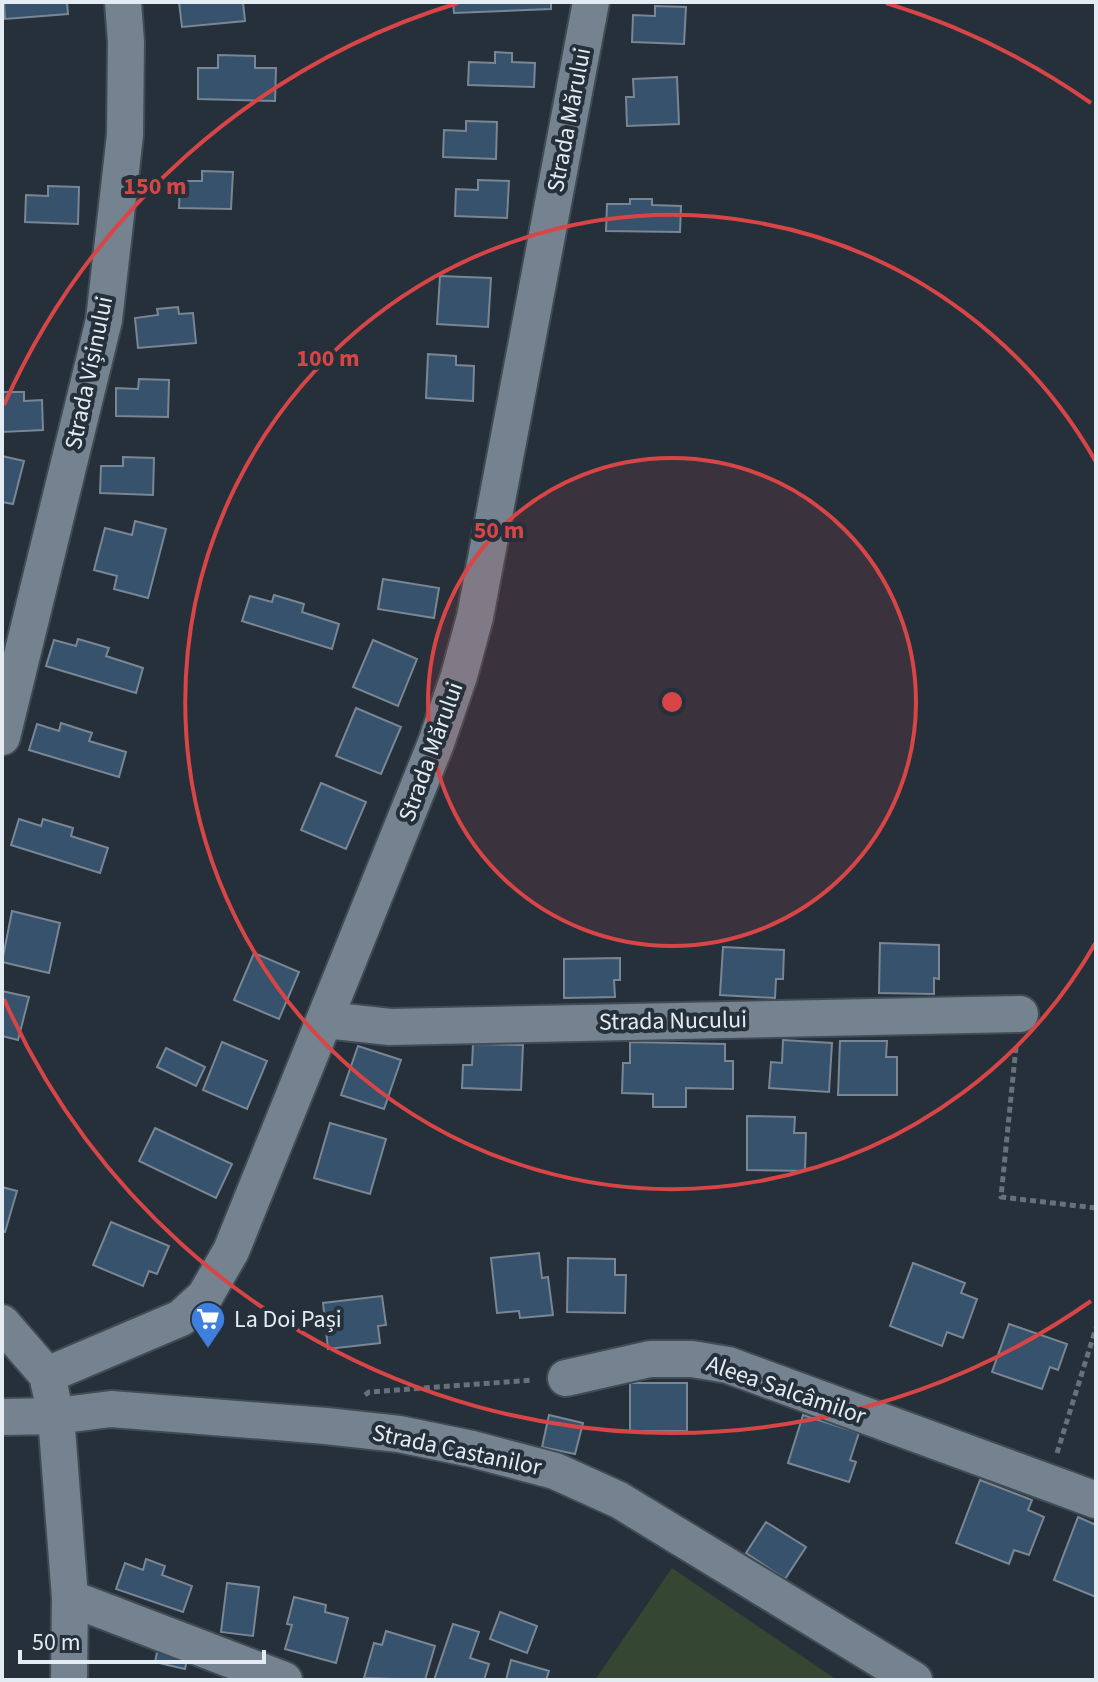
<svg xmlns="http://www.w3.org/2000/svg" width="1098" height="1682" font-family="'Source Sans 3',sans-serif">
<rect width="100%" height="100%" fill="#25303b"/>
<!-- green -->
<path fill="#354733" d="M 672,1568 L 837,1680 L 595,1680 Z"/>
<!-- building -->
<path fill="#36526c" stroke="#798693" stroke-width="2" d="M 4,2 L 67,2 L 68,14 L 5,19 Z
M 179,2 L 243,2 L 245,21 L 182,27 Z
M 453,2 L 551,2 L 551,9 L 454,13 Z
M 655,6 L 686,7 L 684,44 L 632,42 L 633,15 L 655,16 Z
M 495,52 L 512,53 L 512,62 L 535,63 L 534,87 L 468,85 L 469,62 L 495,63 Z
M 218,55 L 255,56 L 255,68 L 276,68 L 275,101 L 198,99 L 198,68 L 218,68 Z
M 677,77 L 679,124 L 627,126 L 626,97 L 634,97 L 633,79 Z
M 466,121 L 497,122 L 496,159 L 443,157 L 444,130 L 466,131 Z
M 202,171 L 233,172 L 231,209 L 179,208 L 180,181 L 202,181 Z
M 478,180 L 509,181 L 507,218 L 455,216 L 456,189 L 478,190 Z
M 48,186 L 79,187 L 78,224 L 25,222 L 26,195 L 48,196 Z
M 630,199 L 652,199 L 652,205 L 681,206 L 680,232 L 606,231 L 607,204 L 630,204 Z
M 440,276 L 491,278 L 488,327 L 437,324 Z
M 178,307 L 179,314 L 193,313 L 196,343 L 138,348 L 135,318 L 158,315 L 157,309 Z
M 428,354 L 456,356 L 456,365 L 474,366 L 473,401 L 426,398 Z
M 139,379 L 169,380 L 168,417 L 116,416 L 116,388 L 138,389 Z
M 2,392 L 24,392 L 24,401 L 42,400 L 43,430 L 2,432 Z
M 2,456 L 24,461 L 13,504 L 2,502 Z
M 123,457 L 154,458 L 153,495 L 100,493 L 101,466 L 123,466 Z
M 135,521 L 166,529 L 148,598 L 114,589 L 117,576 L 94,570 L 105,528 L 132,535 Z
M 383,579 L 439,588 L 434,618 L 378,609 Z
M 274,595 L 304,604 L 302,612 L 339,624 L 332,649 L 242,621 L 250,596 L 272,602 Z
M 78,639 L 109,648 L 106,656 L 143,668 L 136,693 L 46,666 L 54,640 L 76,646 Z
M 373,640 L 417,659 L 398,706 L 353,687 Z
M 356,708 L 401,727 L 381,774 L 336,756 Z
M 61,723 L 92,733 L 89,741 L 126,752 L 119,777 L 29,750 L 37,724 L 59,731 Z
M 321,783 L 366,802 L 346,849 L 301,830 Z
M 19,819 L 41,826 L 43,819 L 73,828 L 71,836 L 108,848 L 100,873 L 11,845 Z
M 12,911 L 60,923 L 49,973 L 2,962 Z
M 880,943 L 939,945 L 939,979 L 934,978 L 934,994 L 879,993 Z
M 723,947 L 784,950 L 783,979 L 776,979 L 775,998 L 720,995 Z
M 254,953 L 299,972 L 279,1019 L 234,1000 Z
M 620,958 L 620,980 L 614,980 L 615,997 L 564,998 L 564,959 Z
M 2,991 L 29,997 L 18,1040 L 2,1036 Z
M 783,1040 L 832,1043 L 829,1092 L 769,1088 L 771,1062 L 782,1063 Z
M 840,1041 L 887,1041 L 886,1057 L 897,1057 L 897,1095 L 838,1095 Z
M 222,1042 L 267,1061 L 247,1109 L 203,1090 Z
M 630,1042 L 725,1044 L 725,1061 L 733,1061 L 733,1089 L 686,1088 L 686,1107 L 653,1107 L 653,1094 L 622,1093 L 623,1063 L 630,1063 Z
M 473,1044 L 523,1045 L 521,1090 L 462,1088 L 463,1065 L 472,1065 Z
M 358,1046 L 401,1060 L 384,1109 L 341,1095 Z
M 166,1048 L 205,1067 L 196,1086 L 157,1067 Z
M 747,1116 L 795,1117 L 794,1133 L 806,1133 L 805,1171 L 747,1170 Z
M 330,1123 L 386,1139 L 370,1194 L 314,1178 Z
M 155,1128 L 232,1164 L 216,1198 L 139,1161 Z
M 2,1187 L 17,1191 L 5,1232 L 2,1231 Z
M 111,1222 L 169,1246 L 157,1274 L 149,1271 L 143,1286 L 93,1265 Z
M 539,1253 L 542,1278 L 548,1277 L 553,1315 L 520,1318 L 519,1311 L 497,1313 L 491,1258 Z
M 568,1258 L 615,1259 L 615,1275 L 626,1275 L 625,1313 L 567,1312 Z
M 913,1263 L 965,1283 L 961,1293 L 977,1299 L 963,1338 L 947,1332 L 942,1346 L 890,1326 Z
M 382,1296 L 386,1325 L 378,1326 L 380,1343 L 328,1349 L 323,1303 Z
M 1009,1324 L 1067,1344 L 1058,1370 L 1050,1367 L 1042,1389 L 992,1372 Z
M 630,1383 L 687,1383 L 687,1431 L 630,1431 Z
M 549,1415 L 583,1423 L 575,1454 L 542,1447 Z
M 803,1415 L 859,1433 L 850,1460 L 856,1462 L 849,1482 L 788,1463 Z
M 980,1480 L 1032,1500 L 1028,1510 L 1044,1517 L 1029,1555 L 1014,1550 L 1009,1564 L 956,1543 Z
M 1078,1517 L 1096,1525 L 1096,1597 L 1054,1580 Z
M 766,1522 L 806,1547 L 785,1579 L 746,1553 Z
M 146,1559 L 165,1566 L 162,1575 L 192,1586 L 183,1612 L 116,1589 L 125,1563 L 143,1570 Z
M 227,1583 L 259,1587 L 253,1636 L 221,1632 Z
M 294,1597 L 326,1605 L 325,1612 L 348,1618 L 336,1663 L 285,1649 L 292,1625 L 287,1624 Z
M 500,1612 L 537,1626 L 527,1653 L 490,1639 Z
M 453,1624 L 479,1632 L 470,1658 L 489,1664 L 484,1680 L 434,1680 Z
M 386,1631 L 435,1646 L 425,1680 L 364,1678 L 374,1643 L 382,1645 Z
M 158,1648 L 188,1655 L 185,1669 L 155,1662 Z
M 511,1660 L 549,1671 L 546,1680 L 506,1680 Z"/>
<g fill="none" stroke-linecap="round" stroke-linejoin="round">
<defs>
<path id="minor" d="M 2,737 L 104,320 L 125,135 L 126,42 L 123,2
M 326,1020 L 390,1027 L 1020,1014
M 2,1323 L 47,1375 L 56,1416 L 70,1598 L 69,1680
M 47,1375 L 181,1318 L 205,1296 L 231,1251 L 436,743 L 459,676 L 475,617 L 591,2
M 566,1378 L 650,1359 L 692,1359 L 728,1365 L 1096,1500
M 2,1417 L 56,1416 L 111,1409 L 326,1426 L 399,1434 L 472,1449 L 555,1471 L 619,1500 L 914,1680
M 70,1598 L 284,1680"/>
</defs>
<!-- minor casing -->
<use href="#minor" stroke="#414b53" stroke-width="40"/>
<!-- path -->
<path stroke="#67717b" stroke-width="5" stroke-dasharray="6 4" stroke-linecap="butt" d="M 1016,1047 L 1001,1197 L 1096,1208
M 365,1395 L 369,1392 L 533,1380
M 1057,1453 L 1096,1328"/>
<!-- minor -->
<use href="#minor" stroke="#75828f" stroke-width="36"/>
</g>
<!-- distance rings -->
<circle cx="672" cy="702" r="244" fill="#d84546" fill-opacity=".12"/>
<g fill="none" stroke="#d84546" stroke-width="4">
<circle cx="672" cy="702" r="244"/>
<path d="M1096 942A487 487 0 1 1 1096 462"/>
<path d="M1091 1301A731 731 0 0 1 4 999M4 405A731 731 0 0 1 458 3M886 3A731 731 0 0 1 1091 103"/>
</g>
<!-- icons -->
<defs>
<symbol id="supermarket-pin" viewBox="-11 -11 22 30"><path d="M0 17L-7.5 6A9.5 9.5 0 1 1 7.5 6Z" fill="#3f7fe0" stroke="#25303b"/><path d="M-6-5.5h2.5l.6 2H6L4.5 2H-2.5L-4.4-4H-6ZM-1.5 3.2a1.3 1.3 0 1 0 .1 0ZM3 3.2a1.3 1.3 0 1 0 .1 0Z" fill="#fff"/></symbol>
</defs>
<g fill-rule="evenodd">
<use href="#supermarket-pin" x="188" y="1299" width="40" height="54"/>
</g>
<g text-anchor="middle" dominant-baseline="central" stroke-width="8" stroke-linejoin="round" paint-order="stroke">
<!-- street labels -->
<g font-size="24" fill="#e4ecf3" stroke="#25303b">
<text transform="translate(569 120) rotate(-79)">Strada Mărului</text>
<text transform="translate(89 373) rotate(-78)">Strada Vișinului</text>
<text transform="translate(431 752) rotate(-70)">Strada Mărului</text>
<text transform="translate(673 1021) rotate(-1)">Strada Nucului</text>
<text transform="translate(786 1390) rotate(19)">Aleea Salcâmilor</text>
<text transform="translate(457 1450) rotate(12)">Strada Castanilor</text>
</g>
<!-- poi labels -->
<g font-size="24" fill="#e4ecf3" stroke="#25303b" text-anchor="start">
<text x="234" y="1319">La Doi Pași</text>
</g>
</g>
<circle cx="672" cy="702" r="12" fill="#d84546" stroke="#25303b" stroke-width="4"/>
<g font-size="24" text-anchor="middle" font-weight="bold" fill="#d84546" stroke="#25303b" stroke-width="8" stroke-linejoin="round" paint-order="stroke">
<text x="155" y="194">150 m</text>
<text x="328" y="366">100 m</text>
<text x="499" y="538">50 m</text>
</g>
<!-- border -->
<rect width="1098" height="1682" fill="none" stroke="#e4ecf3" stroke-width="8"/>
<!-- scale -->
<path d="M20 1650v12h244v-12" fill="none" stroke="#e4ecf3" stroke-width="4"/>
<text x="32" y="1650" font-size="24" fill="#e4ecf3" stroke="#25303b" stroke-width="6" paint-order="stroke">50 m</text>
</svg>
